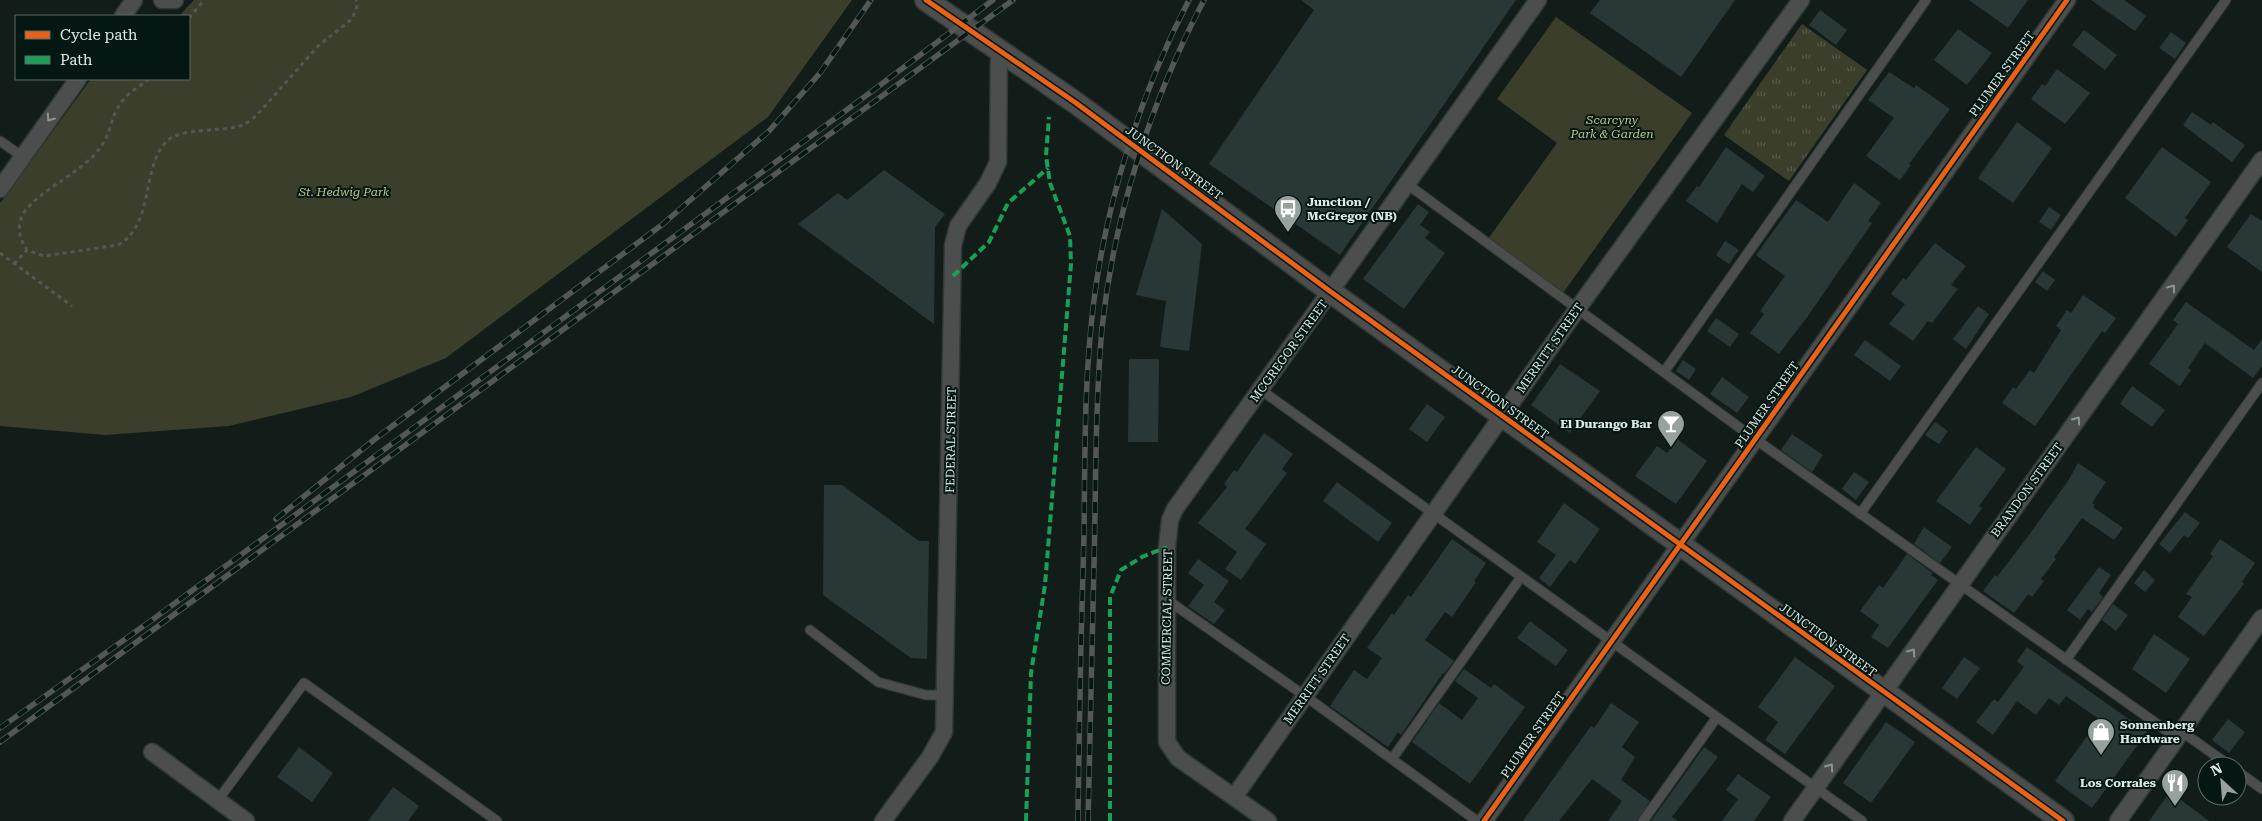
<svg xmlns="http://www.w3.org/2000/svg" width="2262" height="821" font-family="'Roboto Serif',serif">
<defs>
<pattern id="grass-tufts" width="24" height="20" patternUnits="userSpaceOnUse" patternTransform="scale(1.25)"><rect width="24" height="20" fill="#3a3e2a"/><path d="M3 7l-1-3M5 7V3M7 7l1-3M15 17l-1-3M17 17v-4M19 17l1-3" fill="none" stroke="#565a49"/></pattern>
</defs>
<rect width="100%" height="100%" fill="#121d1a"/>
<!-- grass -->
<path fill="url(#grass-tufts)" d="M 1802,24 L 1867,70 L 1789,181 L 1724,135 Z"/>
<!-- green -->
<path fill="#3a3e2a" d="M 194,0 L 852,0 L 768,117 L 446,358 L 351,397 L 229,426 L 105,435 L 0,426 L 0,203 L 91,79 L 189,79 L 189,16 L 179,16 Z
M 1556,17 L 1692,113 L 1563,293 L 1488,239 L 1557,143 L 1497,99 Z"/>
<!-- building -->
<path fill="#2a3737" d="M 1301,0 L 1516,0 L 1340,255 L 1209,164 L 1314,10 Z
M 1600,0 L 1735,0 L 1681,77 L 1590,13 Z
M 1969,0 L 2028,0 L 2008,28 Z
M 2091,0 L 2124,0 L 2146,16 L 2135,31 Z
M 1820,10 L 1847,30 L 1836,45 L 1809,25 Z
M 1958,29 L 1992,53 L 1967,85 L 1934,60 Z
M 2084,30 L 2117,55 L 2105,70 L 2072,45 Z
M 2171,32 L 2186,43 L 2175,59 L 2159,48 Z
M 2057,69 L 2090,93 L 2065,124 L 2031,99 L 2042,84 L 2045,86 Z
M 1889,72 L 1914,88 L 1916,85 L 1950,109 L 1909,164 L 1911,165 L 1900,180 L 1866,156 L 1894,118 L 1868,100 Z
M 2192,112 L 2211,125 L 2213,122 L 2245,145 L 2232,162 L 2183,125 Z
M 2017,122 L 2052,148 L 2013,203 L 1978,178 Z
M 1726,147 L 1765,176 L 1753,192 L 1742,184 L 1717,223 L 1686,201 L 1697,186 L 1699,187 Z
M 2162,147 L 2211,182 L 2185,218 L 2188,220 L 2176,237 L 2125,198 Z
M 884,170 L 945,214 L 935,227 L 934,324 L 798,224 L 838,193 L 847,200 Z
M 1854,183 L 1881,203 L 1868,221 L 1872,223 L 1808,316 L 1779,354 L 1750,333 L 1764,314 L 1760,311 L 1785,276 L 1756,255 L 1796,200 L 1828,222 Z
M 1418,204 L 1429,212 L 1420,225 L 1430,232 L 1425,238 L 1445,253 L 1404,309 L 1363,279 Z
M 2049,207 L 2061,215 L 2051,230 L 2039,222 Z
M 1162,209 L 1202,244 L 1189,351 L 1160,347 L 1166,301 L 1136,295 Z
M 2251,214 L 2262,221 L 2262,272 L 2227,247 Z
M 1725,241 L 1739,250 L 1729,264 L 1716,255 Z
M 1935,243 L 1966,266 L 1951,285 L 1958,289 L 1932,323 L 1928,321 L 1913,341 L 1889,324 L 1905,304 L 1891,294 L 1903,278 L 1906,280 Z
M 2043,271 L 2055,280 L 2047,291 L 2035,282 Z
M 2083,295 L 2116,318 L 2105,333 L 2102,331 L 2035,426 L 2002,403 L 2013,387 L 2016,389 L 2030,370 L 2034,373 L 2061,330 L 2056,326 L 2067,310 L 2071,313 Z
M 2186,302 L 2254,350 L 2262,339 L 2262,366 L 2253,378 L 2205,343 L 2188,368 L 2191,370 L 2180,386 L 2149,364 L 2178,324 L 2173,320 Z
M 1978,306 L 1989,314 L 1966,349 L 1953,339 Z
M 1716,318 L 1739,334 L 1730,347 L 1707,331 Z
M 1865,340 L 1901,366 L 1890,381 L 1854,355 Z
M 1129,359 L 1159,359 L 1158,442 L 1128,442 Z
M 1683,360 L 1696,369 L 1689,380 L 1676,371 Z
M 1560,364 L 1600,391 L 1570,433 L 1531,405 Z
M 1722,377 L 1749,397 L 1737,413 L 1710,394 Z
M 2132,386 L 2165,410 L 2152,427 L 2120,404 Z
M 1427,404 L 1445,417 L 1427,442 L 1409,429 Z
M 1935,422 L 1948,431 L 1939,444 L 1925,435 Z
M 1264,433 L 1293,454 L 1282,469 L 1287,473 L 1245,529 L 1266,544 L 1241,580 L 1225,569 L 1237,552 L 1198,523 L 1227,487 L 1224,484 L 1234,470 L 1237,472 Z
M 1792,434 L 1823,455 L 1812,472 L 1781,450 Z
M 1677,439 L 1707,461 L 1676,504 L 1635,476 L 1657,446 L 1667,453 Z
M 1976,447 L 2006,469 L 1979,506 L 1982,508 L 1970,525 L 1936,501 Z
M 2078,463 L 2106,482 L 2092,503 L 2095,505 L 2093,507 L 2123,528 L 2114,540 L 2082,518 L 2054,557 L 2056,559 L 2041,579 L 2044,581 L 2032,597 L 2028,594 L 2014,613 L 1983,591 L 1995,575 L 1997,577 L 2026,539 L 2068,481 Z
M 1854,472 L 1869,482 L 1856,500 L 1842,489 Z
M 1337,482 L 1392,523 L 1378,542 L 1323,501 Z
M 824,485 L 842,485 L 919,541 L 929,541 L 927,659 L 911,658 L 823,595 Z
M 1564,503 L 1600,529 L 1575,564 L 1570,560 L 1550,587 L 1539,578 L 1556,555 L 1537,542 Z
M 2185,512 L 2200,523 L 2188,538 L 2184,535 L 2170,553 L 2159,544 Z
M 1924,527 L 1952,547 L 1940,563 L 1914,544 Z
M 1452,539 L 1486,563 L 1474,581 L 1476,582 L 1452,617 L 1445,612 L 1425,640 L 1454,661 L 1444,674 L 1443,673 L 1401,735 L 1398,732 L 1388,747 L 1330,706 L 1354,670 L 1367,679 L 1382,658 L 1367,648 L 1392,613 L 1394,615 L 1408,595 L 1411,597 Z
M 2220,539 L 2255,563 L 2242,582 L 2244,584 L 2204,636 L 2178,617 L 2192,597 L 2186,594 L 2213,556 L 2210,554 Z
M 1907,554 L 1933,573 L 1931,575 L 1938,580 L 1888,648 L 1871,637 L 1879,625 L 1860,611 L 1879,585 L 1883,588 Z
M 1198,559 L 1229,581 L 1214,602 L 1225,610 L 1214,624 L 1188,606 L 1204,585 L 1188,573 Z
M 2099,567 L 2111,575 L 2099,593 L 2103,597 L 2092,612 L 2088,609 L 2080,620 L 2067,610 Z
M 2144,570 L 2155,580 L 2145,592 L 2134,583 Z
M 2113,604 L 2128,615 L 2116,631 L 2102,620 Z
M 1530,621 L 1568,650 L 1556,666 L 1517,638 Z
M 2154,634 L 2190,659 L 2166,693 L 2132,669 Z
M 2027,647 L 2147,732 L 2092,808 L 2055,781 L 2099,719 L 2066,696 L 2059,705 L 2049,698 L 2036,715 L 2017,701 L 1993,735 L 1976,722 L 1994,699 L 1998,702 L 2024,667 L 2017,661 Z
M 1795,657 L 1835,686 L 1785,754 L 1765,740 L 1778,722 L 1758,707 Z
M 1964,657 L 1980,668 L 1957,699 L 1942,688 Z
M 1464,669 L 1491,688 L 1494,684 L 1525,707 L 1470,784 L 1412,742 L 1439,703 L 1462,720 L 1478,698 L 1455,681 Z
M 1611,703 L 1639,722 L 1622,747 L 1635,757 L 1621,780 L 1650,801 L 1637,821 L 1608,821 L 1622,801 L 1592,779 L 1559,821 L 1523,821 L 1591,726 L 1594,728 Z
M 2228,719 L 2245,732 L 2229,753 L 2212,740 Z
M 1886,722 L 1915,742 L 1871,803 L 1843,783 Z
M 299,747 L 333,773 L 312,802 L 277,777 Z
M 1704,747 L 1718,757 L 1672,817 L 1678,821 L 1651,821 Z
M 1738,774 L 1771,797 L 1754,821 L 1722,821 L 1738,799 L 1726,790 Z
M 393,787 L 419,806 L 408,821 L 368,821 Z
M 2170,792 L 2209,821 L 2149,821 Z"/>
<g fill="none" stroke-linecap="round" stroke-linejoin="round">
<defs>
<path id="service" d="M 0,141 L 23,157
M 1407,184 L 1755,439 L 2177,738
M 1664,372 L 1926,0
M 1261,390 L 1862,821
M 1860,514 L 2226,0
M 1166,599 L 1305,696 L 1477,821
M 810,630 L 878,682 L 926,695 L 946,695
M 2066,660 L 2262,383
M 2181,731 L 2230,766
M 1392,759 L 1521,577
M 2237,771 L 2262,789
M 218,800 L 304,683 L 497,821
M 1643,821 L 1717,717"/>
<path id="minor" d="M 162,0 L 175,0
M 123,16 L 134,0
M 0,189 L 78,79
M 152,752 L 246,821
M 1234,797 L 1578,308 L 1801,0
M 883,821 L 930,757 L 944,732 L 953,245 L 958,226 L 988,183 L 998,162 L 999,52
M 1268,821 L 1178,758 L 1167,742 L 1167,547 L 1170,520 L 1175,509 L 1538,0
M 1484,821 L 2067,0
M 1792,821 L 2262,160
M 2118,821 L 2262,618"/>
<path id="tertiary" d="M 926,0 L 1076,103 L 1331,292 L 2063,821"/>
</defs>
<!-- service casing -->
<use href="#service" stroke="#2f3936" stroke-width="11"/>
<!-- minor casing -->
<use href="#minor" stroke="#2f3936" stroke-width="19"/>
<!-- tertiary casing -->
<use href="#tertiary" stroke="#2f3936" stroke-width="24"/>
<!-- path -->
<path stroke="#535856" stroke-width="3" stroke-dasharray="4 4" stroke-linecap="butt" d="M 189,18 L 204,0
M 149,79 C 140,86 126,94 120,104 C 108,122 113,135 94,155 C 76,175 36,193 23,214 C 16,227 20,239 27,250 L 44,256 L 118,245 C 154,225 141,171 165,143 C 179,126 222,133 243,125 C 247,123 252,119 256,116 L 318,46 L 352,19 L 357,6 L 356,0
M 0,253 L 72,306
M 14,264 L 27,250"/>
<!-- service -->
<use href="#service" stroke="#4b4e4c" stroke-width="9"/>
<!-- minor -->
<use href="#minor" stroke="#4b4e4c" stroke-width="16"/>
<!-- tertiary -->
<use href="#tertiary" stroke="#4b4e4c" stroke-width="21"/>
<defs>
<path id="rail" d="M 276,519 L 375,439 L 663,224 L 769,131 L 820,73 L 871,0
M 0,728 L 152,620 L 871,92 L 993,0
M 0,742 L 1013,0
M 1078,821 C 1079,726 1081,630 1084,535 C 1085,457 1084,377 1094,300 C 1107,198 1142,90 1189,0
M 1088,821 C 1090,735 1092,650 1094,564 C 1096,485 1095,407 1102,328 C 1114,215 1151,101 1204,0"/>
</defs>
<!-- rail casing -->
<use href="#rail" stroke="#525856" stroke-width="5.5"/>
<!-- rail -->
<use href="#rail" stroke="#041713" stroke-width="4" stroke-dasharray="11" stroke-linecap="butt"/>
<!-- quiet -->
<path stroke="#1a9f57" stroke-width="4" stroke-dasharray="8 4" stroke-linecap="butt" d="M 953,276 L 989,242 L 1008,203 L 1048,168
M 1026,821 L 1031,673 L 1045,585 L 1071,264 L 1070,236 L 1050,183 L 1046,156 L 1049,117
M 1110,821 L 1110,597 L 1121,570 L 1142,557 L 1167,547"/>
<defs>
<path id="cycleway" d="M 926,0 L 1076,103 L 1331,292 L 2063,821
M 1484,821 L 2067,0"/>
</defs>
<!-- cycleway casing -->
<use href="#cycleway" stroke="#041713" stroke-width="8"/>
<!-- cycleway -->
<use href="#cycleway" stroke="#ea6118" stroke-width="5"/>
</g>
<!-- one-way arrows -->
<defs><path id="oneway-chevron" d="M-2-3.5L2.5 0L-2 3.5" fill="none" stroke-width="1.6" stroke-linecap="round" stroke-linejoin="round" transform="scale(1.25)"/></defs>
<g stroke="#8d9492">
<use href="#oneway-chevron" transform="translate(50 118) rotate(125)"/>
<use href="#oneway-chevron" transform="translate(2172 288) rotate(-54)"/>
<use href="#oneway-chevron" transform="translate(2077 420) rotate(-54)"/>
<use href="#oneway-chevron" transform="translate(1912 652) rotate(-55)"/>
<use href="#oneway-chevron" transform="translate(1830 767) rotate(-55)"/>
</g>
<!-- icons -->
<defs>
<symbol id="bus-pin" viewBox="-11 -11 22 30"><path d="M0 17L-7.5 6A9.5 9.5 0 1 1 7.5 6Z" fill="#97a29f" stroke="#041713"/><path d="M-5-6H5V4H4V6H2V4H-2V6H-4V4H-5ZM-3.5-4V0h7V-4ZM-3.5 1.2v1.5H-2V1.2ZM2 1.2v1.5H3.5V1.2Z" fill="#fff"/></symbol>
<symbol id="bar-pin" viewBox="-11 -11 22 30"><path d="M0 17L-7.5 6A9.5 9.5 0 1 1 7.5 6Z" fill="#97a29f" stroke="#041713"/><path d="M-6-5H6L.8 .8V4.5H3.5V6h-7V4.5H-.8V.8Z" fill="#fff"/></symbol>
<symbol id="shop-pin" viewBox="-11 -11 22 30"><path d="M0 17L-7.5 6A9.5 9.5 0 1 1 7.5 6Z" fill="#97a29f" stroke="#041713"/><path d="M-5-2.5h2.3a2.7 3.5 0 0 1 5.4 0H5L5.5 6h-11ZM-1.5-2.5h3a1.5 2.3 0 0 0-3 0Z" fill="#fff"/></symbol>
<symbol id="restaurant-pin" viewBox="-11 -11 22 30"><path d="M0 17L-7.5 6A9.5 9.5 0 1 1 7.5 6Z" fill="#97a29f" stroke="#041713"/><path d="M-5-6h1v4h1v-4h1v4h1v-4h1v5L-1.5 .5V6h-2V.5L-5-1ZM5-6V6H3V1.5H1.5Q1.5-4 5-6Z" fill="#fff"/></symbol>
</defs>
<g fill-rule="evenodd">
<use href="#bus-pin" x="1272" y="193" width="32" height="43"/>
<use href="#bar-pin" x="1655" y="408" width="32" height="43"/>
<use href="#shop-pin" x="2085" y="716" width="32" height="43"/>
<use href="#restaurant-pin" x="2159" y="767" width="32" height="43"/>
</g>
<g text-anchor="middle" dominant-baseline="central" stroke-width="4" stroke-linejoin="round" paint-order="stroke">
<!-- street labels -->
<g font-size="12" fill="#deeae7" stroke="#041713">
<text transform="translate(2002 74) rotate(-54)">PLUMER STREET</text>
<text transform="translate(1174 163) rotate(36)">JUNCTION STREET</text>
<text transform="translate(1550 348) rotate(-55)">MERRITT STREET</text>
<text transform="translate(1289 351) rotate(-54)">MCGREGOR STREET</text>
<text transform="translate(1500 402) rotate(36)">JUNCTION STREET</text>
<text transform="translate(1767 405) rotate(-55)">PLUMER STREET</text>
<text transform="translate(951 440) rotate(-89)">FEDERAL STREET</text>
<text transform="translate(2027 490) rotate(-54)">BRANDON STREET</text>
<text transform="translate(1167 617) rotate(-89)">COMMERCIAL STREET</text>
<text transform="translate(1828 640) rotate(36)">JUNCTION STREET</text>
<text transform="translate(1317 679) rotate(-55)">MERRITT STREET</text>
<text transform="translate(1533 735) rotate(-55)">PLUMER STREET</text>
</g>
<!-- park labels -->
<g font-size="12" font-style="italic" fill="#c0c88b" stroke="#041713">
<text x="1612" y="120">Scarcyny<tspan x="1612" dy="14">Park &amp; Garden</tspan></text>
<text x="344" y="192">St. Hedwig Park</text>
</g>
<!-- poi labels -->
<g font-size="12" font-weight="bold" fill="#deeae7" stroke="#041713" text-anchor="start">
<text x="1307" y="202">Junction /<tspan x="1307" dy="14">McGregor (NB)</tspan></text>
<text x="1652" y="424" text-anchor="end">El Durango Bar</text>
<text x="2120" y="725">Sonnenberg<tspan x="2120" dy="14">Hardware</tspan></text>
<text x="2156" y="783" text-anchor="end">Los Corrales</text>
</g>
</g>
<!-- legend -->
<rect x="15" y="15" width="175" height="65" fill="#041713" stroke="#5b6b68"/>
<rect x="25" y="31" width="25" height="8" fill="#ea6118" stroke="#5b6b68"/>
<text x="60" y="40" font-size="15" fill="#deeae7">Cycle path</text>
<rect x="25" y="56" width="25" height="8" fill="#1a9f57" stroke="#5b6b68"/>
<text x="60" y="65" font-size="15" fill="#deeae7">Path</text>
<!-- north arrow -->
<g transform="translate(2222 781) rotate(334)"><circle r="24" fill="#041713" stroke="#5b6b68"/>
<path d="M0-4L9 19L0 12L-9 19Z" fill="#97a29f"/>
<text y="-8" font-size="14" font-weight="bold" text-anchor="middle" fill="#deeae7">N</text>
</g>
</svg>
